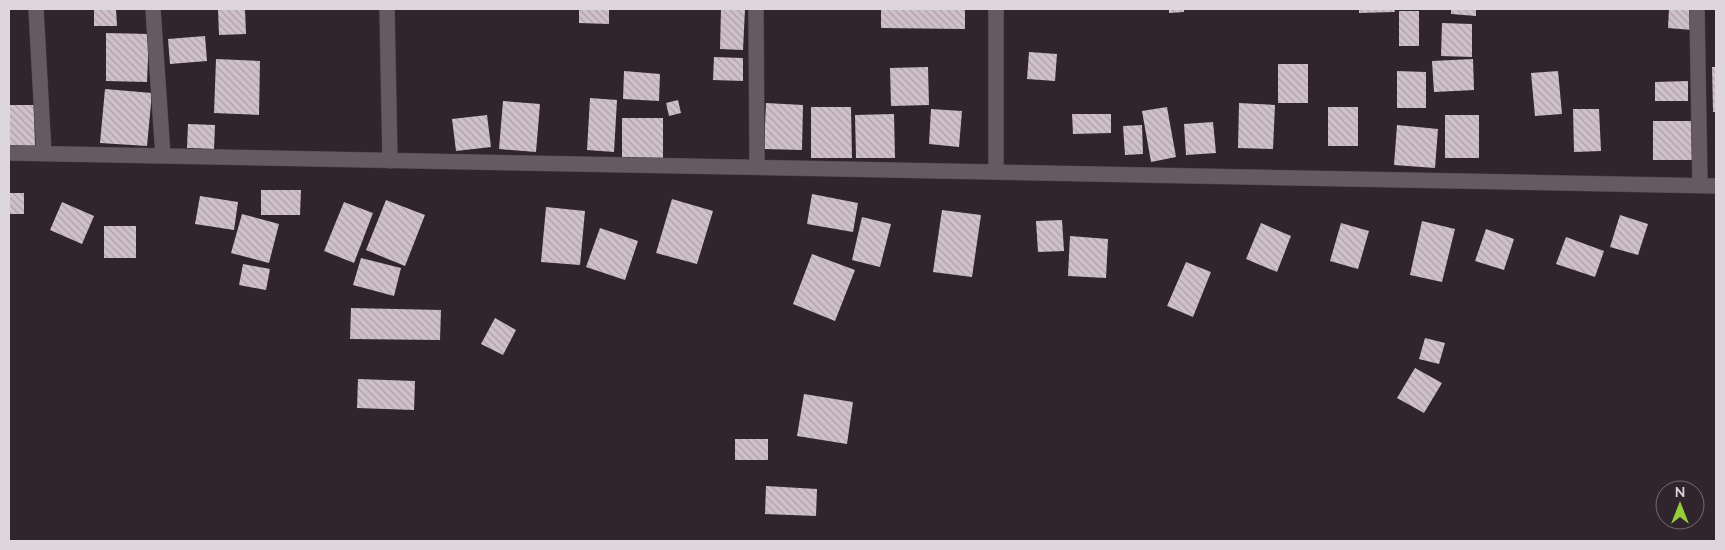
<svg xmlns="http://www.w3.org/2000/svg" width="1725" height="550" font-family="Mulish,sans-serif">
<defs>
<pattern id="building-back-hatch" width="6" height="6" patternUnits="userSpaceOnUse" patternTransform="scale(1.25)"><rect width="6" height="6" fill="#cfc0ca"/><path d="M-1 5l2 2M0 0l6 6M5-1l2 2" fill="none" stroke="#aca0a8"/></pattern>
</defs>
<rect width="100%" height="100%" fill="#30252c"/>
<!-- building -->
<path fill="url(#building-back-hatch)" d="M 94,9 L 116,9 L 117,26 L 94,26 Z
M 218,9 L 245,9 L 246,34 L 219,35 Z
M 579,9 L 609,9 L 609,24 L 579,23 Z
M 721,9 L 745,9 L 743,50 L 720,49 Z
M 881,9 L 965,9 L 965,29 L 881,28 Z
M 1169,9 L 1184,9 L 1184,12 L 1169,13 Z
M 1359,9 L 1394,9 L 1395,12 L 1359,13 Z
M 1451,9 L 1476,9 L 1476,16 L 1451,14 Z
M 1669,9 L 1693,9 L 1692,30 L 1668,28 Z
M 1399,11 L 1419,11 L 1419,46 L 1399,46 Z
M 1442,23 L 1472,24 L 1472,57 L 1441,56 Z
M 106,33 L 149,34 L 147,82 L 106,81 Z
M 205,36 L 207,61 L 170,64 L 168,39 Z
M 1029,52 L 1057,54 L 1055,81 L 1027,79 Z
M 714,57 L 743,58 L 743,81 L 713,80 Z
M 216,59 L 260,61 L 259,115 L 214,113 Z
M 1473,59 L 1474,90 L 1434,92 L 1432,61 Z
M 1278,64 L 1308,64 L 1308,103 L 1278,103 Z
M 928,67 L 929,105 L 891,106 L 890,68 Z
M 1712,67 L 1716,67 L 1716,112 L 1713,112 Z
M 624,71 L 660,74 L 659,101 L 623,99 Z
M 1397,71 L 1426,72 L 1426,108 L 1397,108 Z
M 1558,71 L 1562,114 L 1535,116 L 1531,73 Z
M 1688,81 L 1688,101 L 1655,101 L 1655,82 Z
M 105,89 L 152,93 L 147,146 L 100,143 Z
M 590,98 L 617,100 L 614,152 L 587,150 Z
M 678,100 L 681,113 L 669,116 L 666,103 Z
M 503,101 L 540,104 L 536,152 L 499,149 Z
M 766,103 L 803,105 L 802,150 L 764,149 Z
M 1239,103 L 1275,105 L 1273,149 L 1238,148 Z
M 9,105 L 34,105 L 35,148 L 9,148 Z
M 811,107 L 851,107 L 852,158 L 811,158 Z
M 1167,107 L 1176,157 L 1151,162 L 1142,111 Z
M 1328,107 L 1358,107 L 1358,146 L 1328,146 Z
M 931,109 L 962,111 L 959,147 L 929,144 Z
M 1573,109 L 1599,109 L 1601,151 L 1574,152 Z
M 894,114 L 895,158 L 856,158 L 855,115 Z
M 1072,114 L 1111,114 L 1111,133 L 1073,134 Z
M 487,115 L 491,147 L 456,151 L 452,119 Z
M 1445,115 L 1479,115 L 1479,158 L 1445,158 Z
M 622,118 L 663,118 L 663,159 L 622,159 Z
M 1653,121 L 1694,121 L 1694,160 L 1653,160 Z
M 1213,122 L 1216,153 L 1186,155 L 1184,124 Z
M 188,124 L 215,125 L 214,149 L 187,148 Z
M 1142,125 L 1143,154 L 1125,155 L 1123,126 Z
M 1397,125 L 1438,129 L 1435,168 L 1394,165 Z
M 261,190 L 301,190 L 300,215 L 261,215 Z
M 9,193 L 24,193 L 24,214 L 9,214 Z
M 812,194 L 858,203 L 853,232 L 807,224 Z
M 200,196 L 238,202 L 234,230 L 195,224 Z
M 672,199 L 713,211 L 697,264 L 656,253 Z
M 386,200 L 425,215 L 405,266 L 366,250 Z
M 62,202 L 94,216 L 82,244 L 50,230 Z
M 344,202 L 373,213 L 354,263 L 324,251 Z
M 546,207 L 585,211 L 580,265 L 541,262 Z
M 942,210 L 981,215 L 972,277 L 933,272 Z
M 242,214 L 279,224 L 269,263 L 231,253 Z
M 1620,215 L 1648,224 L 1638,255 L 1610,247 Z
M 862,217 L 891,224 L 880,267 L 852,260 Z
M 1062,220 L 1064,251 L 1038,252 L 1036,221 Z
M 1422,221 L 1455,229 L 1442,282 L 1410,275 Z
M 1261,223 L 1291,236 L 1277,272 L 1246,259 Z
M 1341,223 L 1369,231 L 1358,269 L 1330,261 Z
M 104,226 L 136,226 L 136,258 L 104,258 Z
M 600,228 L 638,241 L 625,280 L 586,267 Z
M 1486,229 L 1514,239 L 1504,270 L 1475,261 Z
M 1070,236 L 1108,239 L 1106,278 L 1068,276 Z
M 1566,237 L 1604,251 L 1595,277 L 1556,264 Z
M 812,254 L 855,270 L 835,321 L 793,304 Z
M 361,258 L 401,268 L 394,296 L 353,285 Z
M 1186,262 L 1211,272 L 1193,317 L 1167,306 Z
M 243,264 L 270,269 L 266,290 L 239,285 Z
M 351,308 L 441,310 L 440,340 L 350,339 Z
M 495,318 L 516,330 L 503,355 L 481,344 Z
M 1425,338 L 1445,343 L 1439,364 L 1419,359 Z
M 1415,368 L 1442,383 L 1424,413 L 1397,398 Z
M 358,379 L 415,381 L 414,410 L 357,408 Z
M 804,394 L 853,402 L 847,444 L 797,436 Z
M 735,439 L 768,439 L 768,460 L 735,460 Z
M 766,486 L 817,489 L 816,516 L 765,514 Z"/>
<g fill="none" stroke-linecap="round" stroke-linejoin="round">
<defs>
<path id="street" d="M 36,9 L 44,154
M 153,9 L 163,156
M 387,9 L 390,161
M 756,9 L 757,167
M 996,9 L 996,172
M 1697,9 L 1700,185
M 9,153 L 1716,186"/>
</defs>
<!-- street casing -->
<use href="#street" stroke="#4a4247" stroke-width="16"/>
<!-- street -->
<use href="#street" stroke="#665a62" stroke-width="15"/>
</g>
<!-- border -->
<rect width="1725" height="550" fill="none" stroke="#ddd6da" stroke-width="20"/>
<!-- north arrow -->
<g transform="translate(1680 505)"><circle r="24" fill="#30252c" stroke="#756c72"/>
<path d="M0-4L9 19L0 12L-9 19Z" fill="#97cc39"/>
<text y="-8" font-size="14" font-weight="bold" text-anchor="middle" fill="#ddd6da">N</text>
</g>
</svg>
